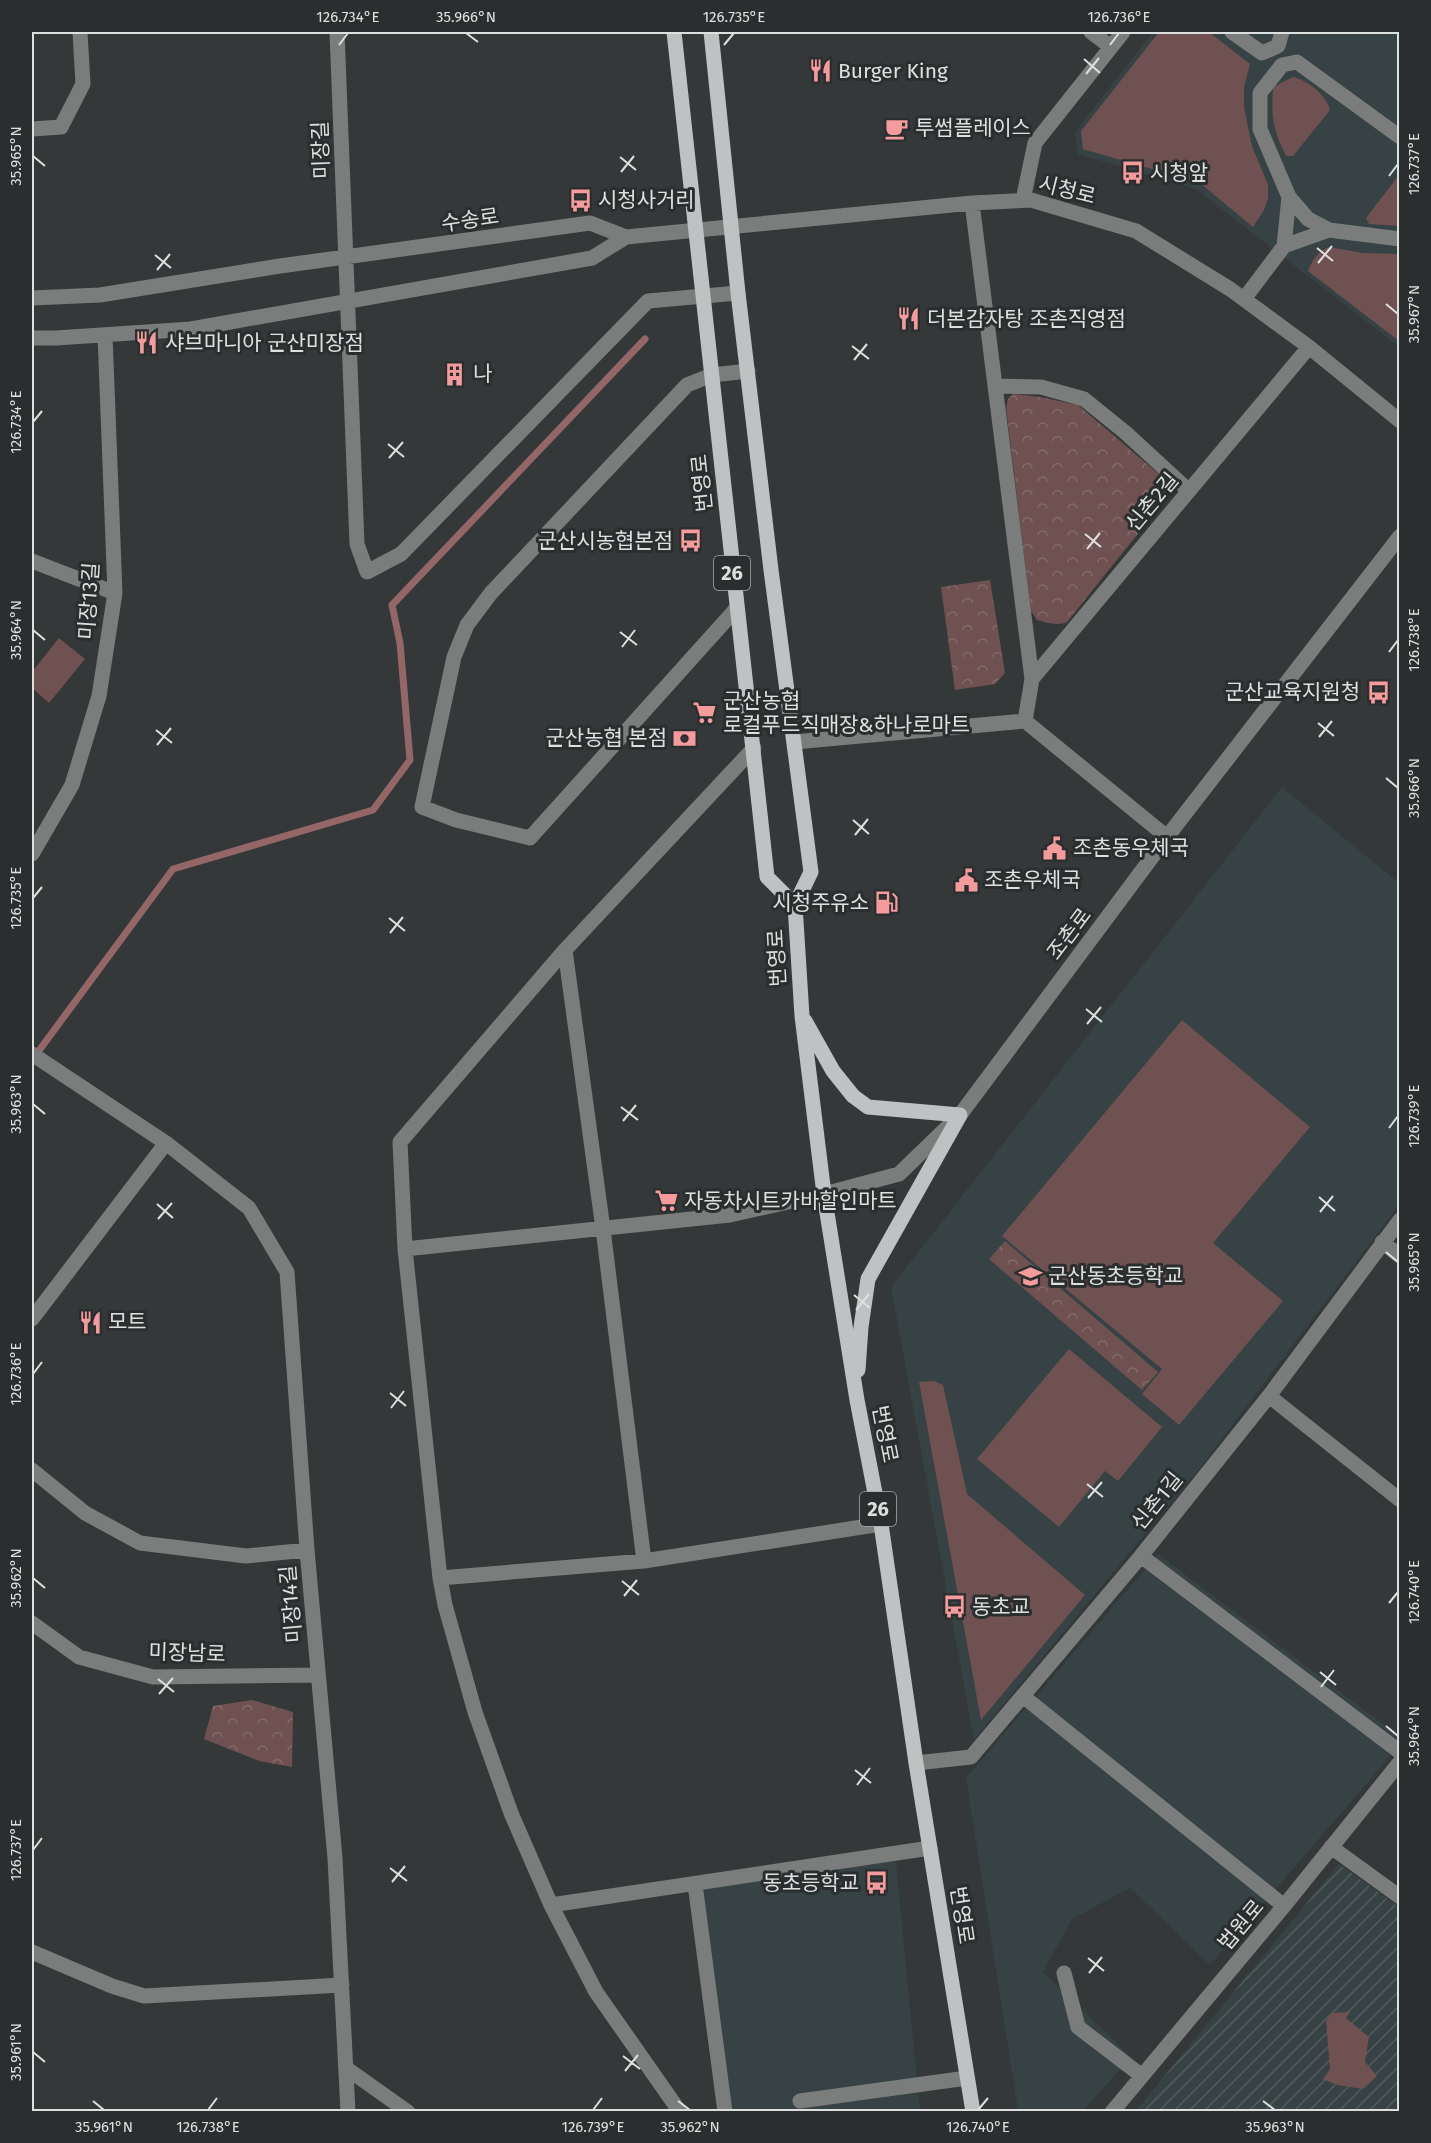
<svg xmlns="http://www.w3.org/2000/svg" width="1431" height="2143" font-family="'Fira Sans','Noto Sans KR',sans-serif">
<defs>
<pattern id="industrial-furrows" width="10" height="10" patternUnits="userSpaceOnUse" patternTransform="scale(1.5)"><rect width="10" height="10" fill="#364243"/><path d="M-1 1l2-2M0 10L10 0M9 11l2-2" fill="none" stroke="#535d5e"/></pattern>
<pattern id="park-crowns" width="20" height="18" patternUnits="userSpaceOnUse" patternTransform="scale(1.5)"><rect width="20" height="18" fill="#705151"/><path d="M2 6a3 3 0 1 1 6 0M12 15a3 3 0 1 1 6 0" fill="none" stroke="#846a6a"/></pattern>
</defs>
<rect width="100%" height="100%" fill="#343838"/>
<!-- built -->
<path fill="#364243" d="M 1153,32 L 1399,32 L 1399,347 L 1196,189 L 1078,154 L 1075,132 Z
M 1282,787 L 1399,883 L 1399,1205 L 1200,1468 L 974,1740 L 891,1287 Z
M 1158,1554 L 1399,1736 L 1399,1746 L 1210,1965 L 1130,1888 L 1072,1919 L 1043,1972 L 1131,2057 L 1083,2111 L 1018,2111 L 966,1778 Z
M 895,1852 L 920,2111 L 732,2111 L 700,1884 Z"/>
<!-- industrial -->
<path fill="url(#industrial-furrows)" d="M 1339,1864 L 1399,1907 L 1399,2111 L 1135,2112 Z"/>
<!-- grass -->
<path fill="#705151" d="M 1159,32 L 1209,32 L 1250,64 L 1244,87 L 1244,108 L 1252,146 L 1268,185 L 1268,199 L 1264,210 L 1253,227 L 1200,183 L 1083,149 L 1081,131 Z
M 1293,77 C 1307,80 1327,95 1330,110 L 1293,156 L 1286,156 C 1273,130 1271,116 1273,87 Z
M 1399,175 L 1399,226 L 1369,224 L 1366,218 Z
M 1329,247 L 1363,253 L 1399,254 L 1399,341 L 1308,271 C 1312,260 1318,251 1329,247 Z
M 59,638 L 85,659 L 49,703 L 32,688 L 32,672 Z
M 1182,1020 L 1310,1127 L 1213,1243 L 1283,1301 L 1179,1425 L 1142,1394 L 1162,1369 L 1002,1236 Z
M 1069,1349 L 1162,1427 L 1118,1481 L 1105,1471 L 1059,1527 L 977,1459 Z
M 934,1381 L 943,1385 L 967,1494 L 1085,1595 L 981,1720 L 919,1382 Z
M 1350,2012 L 1346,2018 L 1369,2037 L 1365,2062 L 1377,2076 L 1363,2089 L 1337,2085 L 1323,2079 L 1330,2069 L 1326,2021 L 1332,2013 Z"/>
<!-- park -->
<path fill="url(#park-crowns)" d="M 1013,394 L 1040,397 L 1078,405 L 1167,481 L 1171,490 L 1165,500 L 1067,622 C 1057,626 1048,623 1037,620 L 1031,611 L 1006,408 L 1008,399 Z
M 990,580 L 1005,673 L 995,684 L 955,690 L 941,587 Z
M 1005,1241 L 1158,1372 L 1142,1390 L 989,1259 Z
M 252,1700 L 293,1712 L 292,1767 L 259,1761 L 204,1739 L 213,1706 Z"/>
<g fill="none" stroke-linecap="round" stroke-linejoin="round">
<!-- stream -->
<path stroke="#956667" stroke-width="7" d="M 35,1056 L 173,869 L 373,810 L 410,760 L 400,643 L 392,605 L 645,339"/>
<!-- minor -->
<path stroke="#7b7d7d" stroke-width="15" d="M 337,32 L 357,544 L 367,572 L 401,554 L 648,301 L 738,293
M 1091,32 L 1111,47
M 1232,32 L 1262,53 L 1278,46 L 1282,32
M 32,129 L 61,127 L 83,84 L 80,32
M 1289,197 L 1308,219 L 1329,230
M 1023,200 L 1035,143 L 1123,32
M 972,203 L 1032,679
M 626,237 L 972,203 L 1031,200 L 1136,231 L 1230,289 L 1309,347 L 1400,421
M 1284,246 L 1329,230 L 1400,239
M 32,298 L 100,295 L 280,266 L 590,223 L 626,237 L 592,258 L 191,329 L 56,338 L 32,338
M 1244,299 L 1284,246 L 1289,197 L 1260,129 L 1260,93 L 1282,65 L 1297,62 L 1400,137
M 995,386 L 1041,387 L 1084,399 L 1126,433 L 1189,491
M 32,561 L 115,593
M 736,609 L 530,838 L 456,820 L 422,807 L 454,657 L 467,625 L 491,593 L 687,385 L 712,375 L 748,371
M 1025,721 L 1032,679 L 1309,347
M 794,742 L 1025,721 L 1167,837
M 32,854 L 72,785 L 99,696 L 115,593 L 105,335
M 565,950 L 603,1229 L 644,1561
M 32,1054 L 166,1143 L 249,1208 L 287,1272 L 307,1550 L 335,1858 L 348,2112
M 1382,1242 L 1400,1256
M 405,1249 L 730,1215 L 824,1194 L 899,1174 L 960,1115 L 1167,837 L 1400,536
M 32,1319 L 166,1143
M 1269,1396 L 1400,1500
M 32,1470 L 85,1513 L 140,1543 L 246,1556 L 307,1550
M 1141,1556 L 1400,1752
M 440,1578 L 644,1561 L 881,1524
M 32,1623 L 79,1657 L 153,1677 L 318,1675
M 1024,1697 L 1284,1906
M 916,1763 L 971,1757 L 1141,1556 L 1269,1396 L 1400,1220
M 1331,1847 L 1400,1897
M 695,1884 L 725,2112
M 551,1905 L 930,1848
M 32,1952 L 112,1986 L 144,1996 L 342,1985
M 1064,1973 L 1078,2027 L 1142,2076
M 346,2068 L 408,2112
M 800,2101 L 967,2078
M 680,2112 L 596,1992 L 551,1905 L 511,1813 L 475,1712 L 445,1605 L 440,1578 L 405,1249 L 400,1142 L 565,950 L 754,748
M 1112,2112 L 1284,1906 L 1400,1762"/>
<!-- major -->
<path stroke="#bec2c2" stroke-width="15" d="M 674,32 L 767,877 L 795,905
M 711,32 L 738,293 L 771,570 L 811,872 L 795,905 L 802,1016 L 824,1194 L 857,1400 L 881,1524 L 916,1763 L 973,2112
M 805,1021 L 833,1071 L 853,1096 L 868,1107 L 960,1115 L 868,1279 L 861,1327 L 858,1370"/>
</g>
<!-- ticks -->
<path fill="none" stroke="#dee0e0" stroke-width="2" d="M 466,33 L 478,42M 339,45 L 348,33M 724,45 L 734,33M 1110,45 L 1119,33M 1084,59 L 1100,73M 1086,74 L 1099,58M 33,156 L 45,166M 620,157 L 636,170M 621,172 L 634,156M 1389,176 L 1398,164M 1317,248 L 1333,261M 155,255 L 171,268M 1318,263 L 1332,246M 157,270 L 170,254M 1386,304 L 1398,314M 852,346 L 869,359M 854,360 L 867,344M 33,422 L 42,411M 388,444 L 404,457M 389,458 L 403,442M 1085,534 L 1101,547M 1087,549 L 1100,533M 33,630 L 45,640M 620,632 L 637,645M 622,647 L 635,630M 1389,652 L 1398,640M 1318,723 L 1334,736M 156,730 L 172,743M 1319,737 L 1332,721M 157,745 L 171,728M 1386,778 L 1398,788M 853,820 L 869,834M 855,835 L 868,819M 33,898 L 42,887M 389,918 L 405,931M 390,933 L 403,917M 1086,1009 L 1102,1022M 1087,1024 L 1101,1007M 33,1104 L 45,1114M 621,1107 L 638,1120M 623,1121 L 636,1105M 1389,1128 L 1398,1116M 1319,1197 L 1335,1211M 157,1204 L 173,1218M 1320,1212 L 1333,1196M 158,1219 L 172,1203M 1386,1252 L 1398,1262M 854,1295 L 870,1308M 856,1310 L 869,1294M 33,1374 L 42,1362M 390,1393 L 406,1406M 391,1408 L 404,1391M 1087,1484 L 1103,1497M 1088,1498 L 1102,1482M 33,1578 L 45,1588M 622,1581 L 639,1595M 624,1596 L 637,1580M 1389,1603 L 1398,1592M 1320,1672 L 1336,1685M 158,1679 L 174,1692M 1321,1687 L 1334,1670M 159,1694 L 173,1678M 1386,1726 L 1398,1736M 855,1770 L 871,1783M 857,1785 L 870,1768M 33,1850 L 42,1838M 390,1868 L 407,1881M 392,1882 L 405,1866M 1088,1958 L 1104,1971M 1089,1973 L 1102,1957M 33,2052 L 45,2062M 623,2056 L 640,2069M 625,2071 L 638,2055M 93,2101 L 104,2110M 678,2101 L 690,2110M 1263,2101 L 1275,2110M 208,2110 L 217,2098M 593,2110 L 602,2098M 978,2110 L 988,2098"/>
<!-- icons -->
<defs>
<symbol id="restaurant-bare" viewBox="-9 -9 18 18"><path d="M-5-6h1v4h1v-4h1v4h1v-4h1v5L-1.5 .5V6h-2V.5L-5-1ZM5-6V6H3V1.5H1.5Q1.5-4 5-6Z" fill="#f59b9d" stroke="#2a2e2e" stroke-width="2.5" paint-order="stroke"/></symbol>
<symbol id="cafe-bare" viewBox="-9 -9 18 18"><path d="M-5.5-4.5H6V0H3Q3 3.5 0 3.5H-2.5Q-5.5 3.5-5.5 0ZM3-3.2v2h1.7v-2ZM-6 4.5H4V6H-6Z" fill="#f59b9d" stroke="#2a2e2e" stroke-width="2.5" paint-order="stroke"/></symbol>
<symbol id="bus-bare" viewBox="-9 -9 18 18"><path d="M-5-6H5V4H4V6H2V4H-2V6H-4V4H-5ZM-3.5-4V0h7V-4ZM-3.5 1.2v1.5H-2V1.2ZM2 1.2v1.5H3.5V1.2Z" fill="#f59b9d" stroke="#2a2e2e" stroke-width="2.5" paint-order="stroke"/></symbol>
<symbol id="building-bare" viewBox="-9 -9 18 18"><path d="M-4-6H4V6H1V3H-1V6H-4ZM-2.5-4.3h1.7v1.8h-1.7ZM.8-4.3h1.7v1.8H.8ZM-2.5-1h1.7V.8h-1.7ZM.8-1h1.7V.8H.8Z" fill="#f59b9d" stroke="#2a2e2e" stroke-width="2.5" paint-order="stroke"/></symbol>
<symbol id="supermarket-bare" viewBox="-9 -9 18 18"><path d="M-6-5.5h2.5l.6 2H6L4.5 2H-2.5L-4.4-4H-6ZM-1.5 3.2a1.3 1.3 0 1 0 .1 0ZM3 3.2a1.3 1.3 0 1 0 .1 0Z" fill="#f59b9d" stroke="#2a2e2e" stroke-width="2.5" paint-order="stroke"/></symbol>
<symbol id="bank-bare" viewBox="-9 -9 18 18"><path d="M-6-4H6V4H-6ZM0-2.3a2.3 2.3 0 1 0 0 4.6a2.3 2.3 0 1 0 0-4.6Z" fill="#f59b9d" stroke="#2a2e2e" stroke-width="2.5" paint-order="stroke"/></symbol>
<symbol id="civic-bare" viewBox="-9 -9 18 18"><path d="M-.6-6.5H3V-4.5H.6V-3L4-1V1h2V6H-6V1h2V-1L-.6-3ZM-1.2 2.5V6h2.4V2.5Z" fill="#f59b9d" stroke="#2a2e2e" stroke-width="2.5" paint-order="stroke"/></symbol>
<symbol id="fuel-bare" viewBox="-9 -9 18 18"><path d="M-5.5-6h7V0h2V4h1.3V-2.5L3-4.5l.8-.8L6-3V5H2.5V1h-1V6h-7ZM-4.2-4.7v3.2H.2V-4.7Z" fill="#f59b9d" stroke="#2a2e2e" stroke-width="2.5" paint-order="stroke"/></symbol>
<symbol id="school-bare" viewBox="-9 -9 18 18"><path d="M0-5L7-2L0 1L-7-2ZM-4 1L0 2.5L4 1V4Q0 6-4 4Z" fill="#f59b9d" stroke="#2a2e2e" stroke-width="2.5" paint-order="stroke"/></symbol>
</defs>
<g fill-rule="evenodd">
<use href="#restaurant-bare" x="804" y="54" width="33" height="33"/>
<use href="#cafe-bare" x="880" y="112" width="33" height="33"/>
<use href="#bus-bare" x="1116" y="156" width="33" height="33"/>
<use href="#bus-bare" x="564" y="184" width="33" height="33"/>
<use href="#restaurant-bare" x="892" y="302" width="33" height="33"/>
<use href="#restaurant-bare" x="130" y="326" width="33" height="33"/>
<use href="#building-bare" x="438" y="358" width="33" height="33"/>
<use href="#bus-bare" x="674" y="524" width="33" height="33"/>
<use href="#bus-bare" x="1362" y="676" width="33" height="33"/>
<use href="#supermarket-bare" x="688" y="696" width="33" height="33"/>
<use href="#bank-bare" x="668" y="722" width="33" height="33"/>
<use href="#civic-bare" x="1038" y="832" width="33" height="33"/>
<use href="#civic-bare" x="950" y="864" width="33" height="33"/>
<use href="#fuel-bare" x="870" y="886" width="33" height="33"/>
<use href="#supermarket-bare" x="650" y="1184" width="33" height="33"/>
<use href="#school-bare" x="1014" y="1260" width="33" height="33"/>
<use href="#restaurant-bare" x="74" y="1306" width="33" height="33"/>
<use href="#bus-bare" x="938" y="1590" width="33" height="33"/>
<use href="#bus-bare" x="860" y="1866" width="33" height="33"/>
</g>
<g text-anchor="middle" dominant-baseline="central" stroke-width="6" stroke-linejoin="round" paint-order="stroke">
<!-- shield labels -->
<g fill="#2a2e2e" stroke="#a8abab" stroke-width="1.5">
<rect x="714" y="556" width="36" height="34" rx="4.5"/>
<rect x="860" y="1492" width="36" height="34" rx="4.5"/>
</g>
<g font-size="20" font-weight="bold" fill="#dee0e0">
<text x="732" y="573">26</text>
<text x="878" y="1509">26</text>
</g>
<!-- poi labels -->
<g font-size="21" fill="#dee0e0" stroke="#2a2e2e" text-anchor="start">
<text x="838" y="71">Burger King</text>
<text x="915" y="128">투썸플레이스</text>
<text x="1150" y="173">시청앞</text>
<text x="598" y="200">시청사거리</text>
<text x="927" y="319">더본감자탕 조촌직영점</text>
<text x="165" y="343">샤브마니아 군산미장점</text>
<text x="473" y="374">나</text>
<text x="673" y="541" text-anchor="end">군산시농협본점</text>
<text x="1360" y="692" text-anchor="end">군산교육지원청</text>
<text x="723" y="701">군산농협<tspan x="723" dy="24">로컬푸드직매장&amp;하나로마트</tspan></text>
<text x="667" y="738" text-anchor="end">군산농협 본점</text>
<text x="1073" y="848">조촌동우체국</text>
<text x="984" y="880">조촌우체국</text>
<text x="869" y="903" text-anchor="end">시청주유소</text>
<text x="684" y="1201">자동차시트카바할인마트</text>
<text x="1048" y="1276">군산동초등학교</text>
<text x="108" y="1322">모트</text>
<text x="972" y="1607">동초교</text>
<text x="859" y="1883" text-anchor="end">동초등학교</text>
</g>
<!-- street labels -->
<g font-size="21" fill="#dee0e0" stroke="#2a2e2e">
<text transform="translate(321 150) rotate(-92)">미장길</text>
<text transform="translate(1067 190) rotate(14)">시청로</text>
<text transform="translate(470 220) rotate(-8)">수송로</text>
<text transform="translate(702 483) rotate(-96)">번영로</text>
<text transform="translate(1152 502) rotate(-50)">신촌2길</text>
<text transform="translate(89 601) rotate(-86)">미장13길</text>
<text transform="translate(1069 934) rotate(-53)">조촌로</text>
<text transform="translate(777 958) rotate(-93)">번영로</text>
<text transform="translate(885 1434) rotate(79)">번영로</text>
<text transform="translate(1157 1501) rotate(-51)">신촌1길</text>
<text transform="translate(291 1604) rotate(-95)">미장14길</text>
<text transform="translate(187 1653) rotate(2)">미장남로</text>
<text transform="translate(962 1915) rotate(81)">번영로</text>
<text transform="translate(1241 1925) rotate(-50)">법원로</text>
</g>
</g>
<!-- border -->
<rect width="1431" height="2143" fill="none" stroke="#2a2e2e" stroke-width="66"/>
<rect x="33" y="33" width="1365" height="2077" fill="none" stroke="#dee0e0" stroke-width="2"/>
<g font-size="15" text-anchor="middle" fill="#dee0e0">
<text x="348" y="22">126.734°E</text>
<text x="466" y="22">35.966°N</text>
<text x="734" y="22">126.735°E</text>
<text x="1119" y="22">126.736°E</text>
<text transform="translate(16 156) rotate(-90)" y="5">35.965°N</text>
<text transform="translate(1414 164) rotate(-90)" y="5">126.737°E</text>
<text transform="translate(1414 314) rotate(-90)" y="5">35.967°N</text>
<text transform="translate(16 422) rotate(-90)" y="5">126.734°E</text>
<text transform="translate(16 630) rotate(-90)" y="5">35.964°N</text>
<text transform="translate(1414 640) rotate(-90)" y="5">126.738°E</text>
<text transform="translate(1414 788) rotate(-90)" y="5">35.966°N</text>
<text transform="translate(16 898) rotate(-90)" y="5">126.735°E</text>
<text transform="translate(16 1104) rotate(-90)" y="5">35.963°N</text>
<text transform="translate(1414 1116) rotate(-90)" y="5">126.739°E</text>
<text transform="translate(1414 1262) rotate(-90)" y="5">35.965°N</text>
<text transform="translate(16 1374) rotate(-90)" y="5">126.736°E</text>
<text transform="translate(16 1578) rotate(-90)" y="5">35.962°N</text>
<text transform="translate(1414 1592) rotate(-90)" y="5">126.740°E</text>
<text transform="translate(1414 1736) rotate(-90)" y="5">35.964°N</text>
<text transform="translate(16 1850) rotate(-90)" y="5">126.737°E</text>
<text transform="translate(16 2052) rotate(-90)" y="5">35.961°N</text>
<text x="104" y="2132">35.961°N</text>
<text x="208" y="2132">126.738°E</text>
<text x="593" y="2132">126.739°E</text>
<text x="690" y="2132">35.962°N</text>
<text x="978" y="2132">126.740°E</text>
<text x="1275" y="2132">35.963°N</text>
</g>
</svg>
